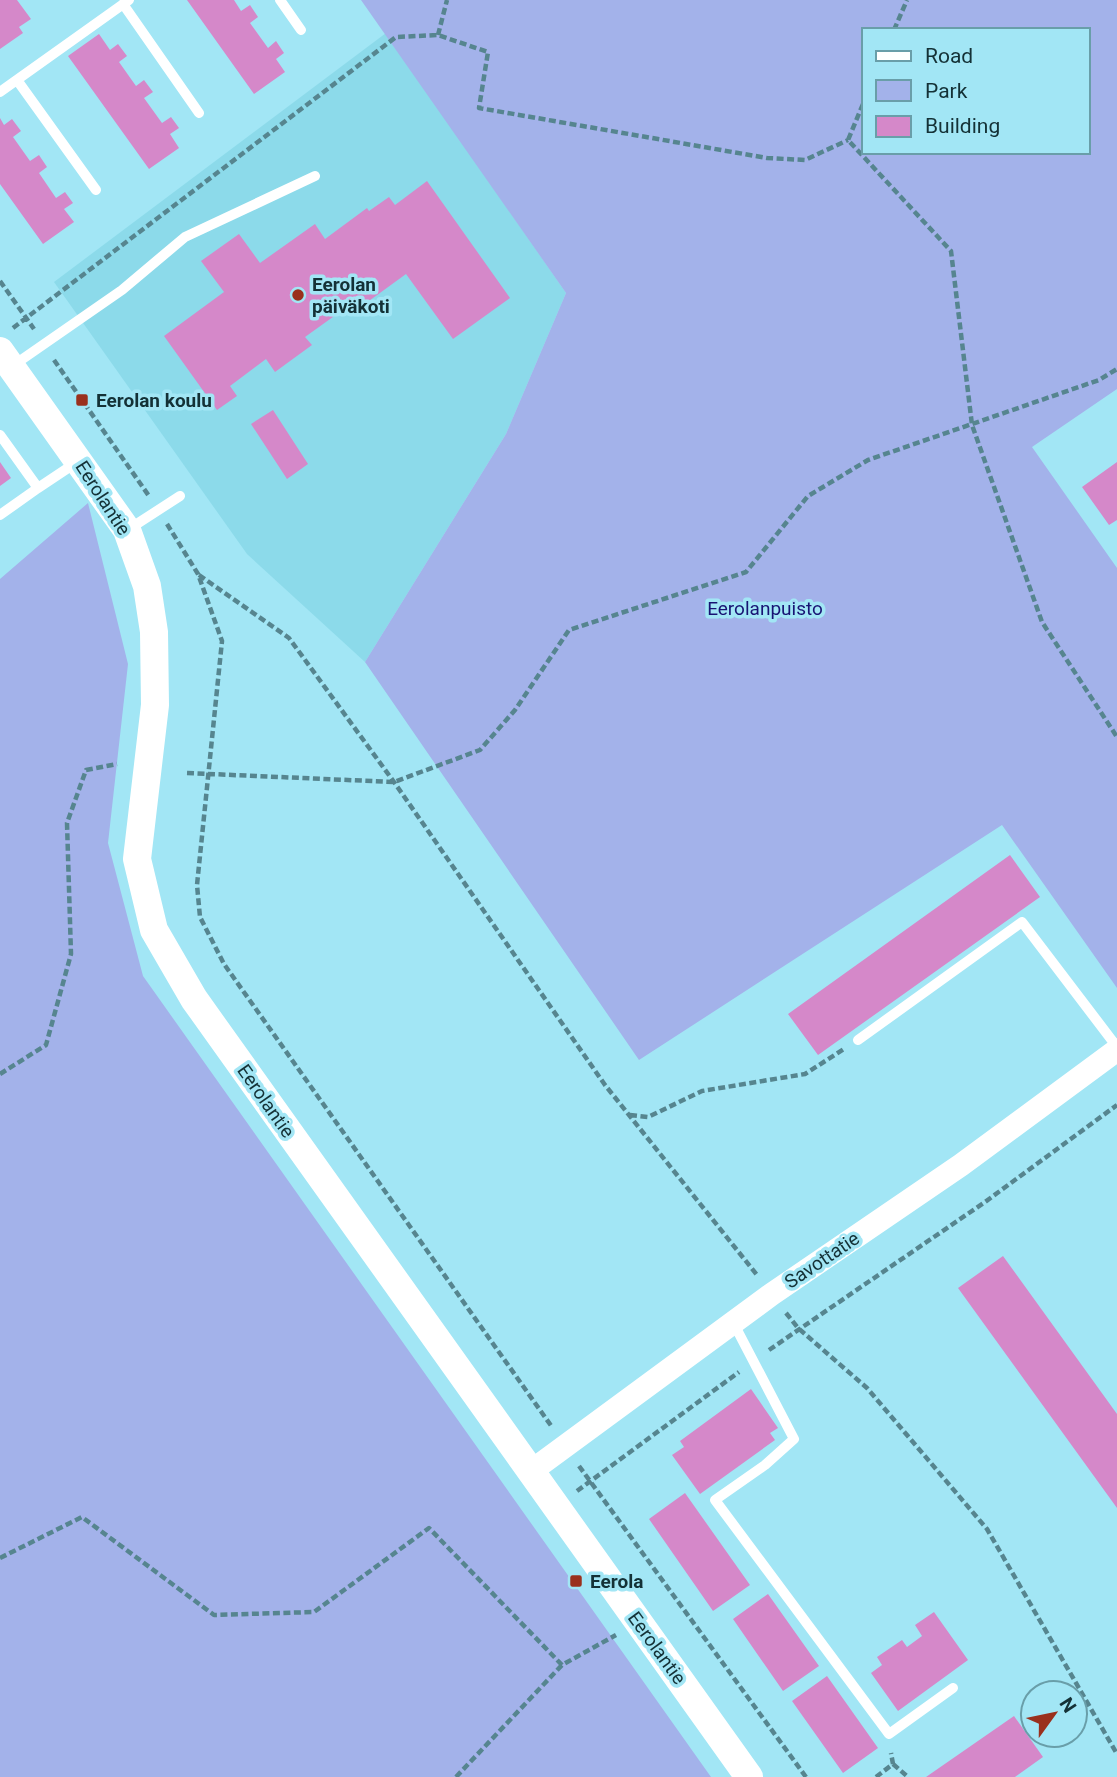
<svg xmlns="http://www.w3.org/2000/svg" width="1117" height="1777" font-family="Roboto,sans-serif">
<rect width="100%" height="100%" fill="#a2e6f5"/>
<!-- built -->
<path fill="#8cdaea" d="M 386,33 L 566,293 L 506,434 L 365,662 L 247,554 L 54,282 Z"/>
<!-- green -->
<path fill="#a3b2ea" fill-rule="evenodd" d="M 361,0 L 1117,0 L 1117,389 L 1032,447 L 1117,568 L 1117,988 L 1002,825 L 639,1060 L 365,662 L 506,434 L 566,293 ZM 863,30 L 1087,30 L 1087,152 L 863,152 Z
M 88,503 L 128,664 L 108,843 L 143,976 L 711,1777 L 0,1777 L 0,579 Z"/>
<!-- building -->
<path fill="#d588c9" d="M 0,0 L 17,0 L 31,19 L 19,27 L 23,33 L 0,49 Z
M 187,0 L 234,0 L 241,11 L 250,5 L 258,17 L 250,23 L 268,48 L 276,41 L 284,53 L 276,59 L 285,72 L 254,94 Z
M 99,34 L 110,50 L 118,44 L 127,56 L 119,62 L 136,86 L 144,80 L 153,92 L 144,98 L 162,123 L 171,117 L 179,128 L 170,134 L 179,148 L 149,169 L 68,56 Z
M 0,118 L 4,125 L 12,119 L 21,131 L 13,137 L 30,161 L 39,155 L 47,167 L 39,173 L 56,198 L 65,192 L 73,203 L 64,209 L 74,222 L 43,244 L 0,184 Z
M 427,181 L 510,298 L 453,339 L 406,274 L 362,306 L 358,299 L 305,337 L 312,345 L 275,372 L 266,359 L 230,386 L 237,396 L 217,410 L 164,336 L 224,292 L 201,261 L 239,234 L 260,263 L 315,224 L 325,239 L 367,208 L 369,211 L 389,197 L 395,205 Z
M 273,410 L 308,464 L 287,479 L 251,424 Z
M 0,462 L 11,478 L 0,486 Z
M 1117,462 L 1117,520 L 1109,525 L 1082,487 Z
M 1010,855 L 1040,897 L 818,1055 L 788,1014 Z
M 1003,1256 L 1117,1414 L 1117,1508 L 958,1288 Z
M 751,1389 L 778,1428 L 770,1433 L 775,1440 L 700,1494 L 672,1455 L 684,1447 L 680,1441 Z
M 685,1493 L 750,1585 L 713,1611 L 649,1519 Z
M 768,1594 L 819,1666 L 783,1691 L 733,1619 Z
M 934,1612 L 968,1660 L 898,1711 L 871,1673 L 882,1665 L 877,1657 L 902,1640 L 907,1647 L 922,1636 L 915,1625 Z
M 827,1676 L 878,1748 L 843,1773 L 792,1701 Z
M 1014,1716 L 1043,1757 L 1015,1777 L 926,1777 Z"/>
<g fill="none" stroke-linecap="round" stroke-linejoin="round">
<!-- path -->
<path stroke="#56858f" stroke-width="4.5" stroke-dasharray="7 3.5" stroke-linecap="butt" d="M 894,30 L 907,0
M 438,35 L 447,0
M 863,104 L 848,140 L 951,251 L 972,425 L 1042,622 L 1117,737
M 0,281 L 34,329
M 13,328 L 396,37 L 438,35 L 488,52 L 479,108 L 767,158 L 805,160 L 848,140
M 54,360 L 149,496
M 167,524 L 198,574 L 222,641 L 197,885 L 200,917 L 224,964 L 552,1427
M 199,575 L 289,638 L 394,782 L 605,1085 L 757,1275
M 187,773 L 394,782 L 480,750 L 515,710 L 569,630 L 746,572 L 808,496 L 868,460 L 1099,380 L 1117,369
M 0,1074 L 46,1045 L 71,954 L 67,823 L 86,770 L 117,764
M 630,1115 L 648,1117 L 702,1091 L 805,1074 L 844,1049
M 786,1313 L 798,1328 L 867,1388 L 987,1529 L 1117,1754
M 769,1350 L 985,1202 L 1117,1105
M 579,1466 L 806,1777
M 577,1491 L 739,1372
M 0,1558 L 82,1517 L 214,1615 L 314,1612 L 429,1528 L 562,1665 L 616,1635
M 893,1764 L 908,1777
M 456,1777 L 562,1665
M 876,1777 L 893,1764 L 891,1753"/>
<!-- service -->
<path stroke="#fff" stroke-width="10" d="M 280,0 L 301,30
M 123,4 L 199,113
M 17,80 L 96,190
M 0,92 L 129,0
M 11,367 L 122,290 L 185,237 L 315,176
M 0,435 L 38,488 L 77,462
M 0,515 L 38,488
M 129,529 L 180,496
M 858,1040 L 1022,922 L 1117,1047
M 734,1324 L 794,1439 L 765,1465 L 715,1500 L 889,1734 L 953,1688"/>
<!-- minor -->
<path stroke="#fff" stroke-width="23" d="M 530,1472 L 772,1294 L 961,1165 L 1117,1050"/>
<!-- tertiary -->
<path stroke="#fff" stroke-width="28" d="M 0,351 L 127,530 L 147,586 L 154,632 L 155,705 L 137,859 L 154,930 L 194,999 L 749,1777"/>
</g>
<!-- markers -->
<g fill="#9a301d" stroke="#a2e6f5" stroke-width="2.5">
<circle cx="298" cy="295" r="7"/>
<rect x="75" y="393" width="14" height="14" rx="3.5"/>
<rect x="569" y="1574" width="14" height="14" rx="3.5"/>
</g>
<g text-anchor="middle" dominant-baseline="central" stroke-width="7" stroke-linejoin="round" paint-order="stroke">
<!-- poi labels -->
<g font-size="19" font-weight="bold" fill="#143136" stroke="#a2e6f5" text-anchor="start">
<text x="312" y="284">Eerolan<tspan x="312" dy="22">päiväkoti</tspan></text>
<text x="96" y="400">Eerolan koulu</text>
<text x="590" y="1581">Eerola</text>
</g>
<!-- street labels -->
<g font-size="19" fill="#143136" stroke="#a2e6f5">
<text transform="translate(103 498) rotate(57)">Eerolantie</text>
<text transform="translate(266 1101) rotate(55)">Eerolantie</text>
<text transform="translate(822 1260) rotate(-34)">Savottatie</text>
<text transform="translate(657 1648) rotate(54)">Eerolantie</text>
</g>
<!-- park labels -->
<g font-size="19" fill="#181373" stroke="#a2e6f5">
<text x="765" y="608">Eerolanpuisto</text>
</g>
</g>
<!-- legend -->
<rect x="862" y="28" width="228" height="126" fill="#a2e6f5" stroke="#699ea9" stroke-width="2"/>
<rect x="876" y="51" width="35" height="10" fill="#ffffff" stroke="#699ea9" stroke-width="2"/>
<text x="925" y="63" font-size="21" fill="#143136">Road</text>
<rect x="876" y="80" width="35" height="21" fill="#a3b2ea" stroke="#699ea9" stroke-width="2"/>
<text x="925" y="98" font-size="21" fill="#143136">Park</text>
<rect x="876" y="116" width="35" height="21" fill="#d588c9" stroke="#699ea9" stroke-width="2"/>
<text x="925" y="133" font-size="21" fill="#143136">Building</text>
<!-- north arrow -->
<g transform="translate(1054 1714) rotate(57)"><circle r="33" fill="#a2e6f5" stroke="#699ea9" stroke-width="2"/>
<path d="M0-5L12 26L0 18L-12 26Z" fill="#9a301d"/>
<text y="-10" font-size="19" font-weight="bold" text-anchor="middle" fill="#143136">N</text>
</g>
</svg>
